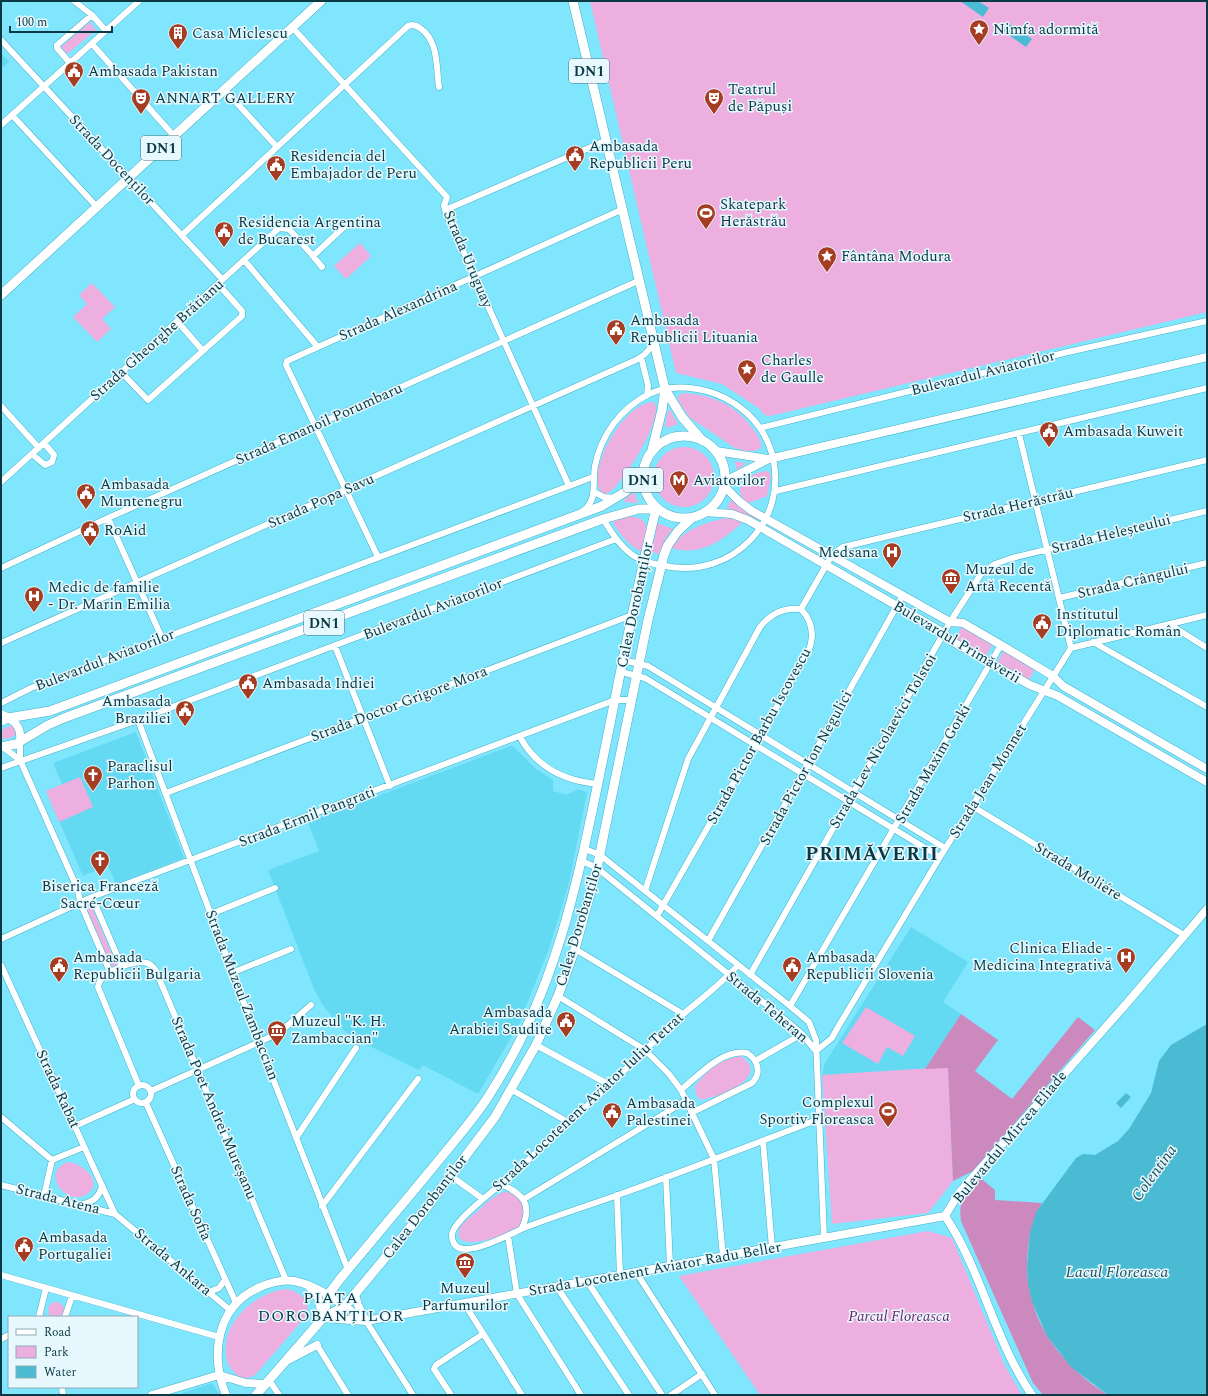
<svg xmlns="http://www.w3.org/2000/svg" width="1208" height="1396" font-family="Spectral,serif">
<rect width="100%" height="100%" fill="#7fe6fe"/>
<!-- built -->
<path fill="#64d9f2" d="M 1,53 L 9,62 L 1,69 Z
M 136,732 L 184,858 L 116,884 L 108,866 L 83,876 L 46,791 L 62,784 L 53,763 Z
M 511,746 L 514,747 L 536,769 L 553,780 L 553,791 L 566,795 L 579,789 L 587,793 L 569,883 L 550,946 L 519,1024 L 478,1094 L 423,1065 L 419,1070 L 355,1039 L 342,1029 L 322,1004 L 314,989 L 268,870 L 319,851 L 308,822 Z
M 911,927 L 968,962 L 943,1002 L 961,1014 L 925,1069 L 822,1075 L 825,1063 Z
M 212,1383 L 220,1395 L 177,1395 Z"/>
<!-- green -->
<path fill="#edafdf" d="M 590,1 L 1207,1 L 1207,312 L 770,416 L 764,415 L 760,409 L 722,384 L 676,373 Z
M 90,22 L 96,30 L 67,54 L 61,47 Z
M 360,243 L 371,256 L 346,279 L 334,266 Z
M 92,283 L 115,307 L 102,319 L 111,329 L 97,342 L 73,317 L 87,304 L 79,295 Z
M 684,393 C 712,395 736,405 752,428 C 757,434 762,441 761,448 L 755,451 L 746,451 L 735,448 L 689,417 L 678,400 L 678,396 Z
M 654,402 C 666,416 622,486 607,494 C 579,491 618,402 654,402 Z
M 670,410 L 678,424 L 667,428 L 665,426 L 668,411 Z
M654 477a30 30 0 1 1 60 0a30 30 0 1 1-60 0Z
M 735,461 L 745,463 L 745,464 L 737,470 Z
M 766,471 L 769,472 L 771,477 L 767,496 L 749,503 L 744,501 L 740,493 C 740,480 753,473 766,471 Z
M 634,492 L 638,503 L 624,502 L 624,500 Z
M 731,500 L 733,500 L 743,510 L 757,518 L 757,520 L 727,508 Z
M 626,516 C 653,517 647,530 642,551 C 634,551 613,528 613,520 Z
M 727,518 L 744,521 C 723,540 701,557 671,548 C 683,530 706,522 727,518 Z
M 657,523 L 673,529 L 666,537 L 660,553 L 658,554 L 651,551 L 656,533 L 656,524 Z
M 953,613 L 992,645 L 985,658 L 955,640 L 962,627 Z
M 1004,651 L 1035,669 L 1029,680 L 997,663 Z
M 12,725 L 17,732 L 16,735 L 10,738 L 1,739 L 1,730 Z
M 80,777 L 93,807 L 59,822 L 46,791 Z
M 90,903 L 116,964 L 115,967 L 111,966 L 86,907 Z
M 866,1007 L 915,1036 L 903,1056 L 887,1047 L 878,1064 L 842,1043 Z
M 741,1056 C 772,1078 719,1097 701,1100 L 696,1095 L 695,1086 C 710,1068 718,1061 741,1056 Z
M 948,1067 L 953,1181 L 928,1213 L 832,1224 L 822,1075 Z
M 68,1162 C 82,1163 105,1182 87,1194 C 67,1208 39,1172 68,1162 Z
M 504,1192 C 514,1192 518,1198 525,1205 L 522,1224 C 513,1233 468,1250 460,1238 C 458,1235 459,1229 461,1226 C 465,1221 472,1216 477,1212 C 485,1204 493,1196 504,1192 Z
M 928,1231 L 952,1238 L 1005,1366 L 1022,1395 L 760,1395 L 679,1276 Z
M 286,1289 C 299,1291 312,1301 306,1316 L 256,1374 C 242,1385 228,1370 226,1356 C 222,1321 255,1293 286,1289 Z
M48 1310a8 8 0 1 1 16 0a8 8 0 1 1-16 0Z"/>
<!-- forest -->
<path fill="#cc89bd" d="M 961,1014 L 998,1040 L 975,1071 L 1012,1099 L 1078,1017 L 1095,1030 L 973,1171 L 953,1181 L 948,1068 L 925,1069 Z
M 978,1176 L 995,1190 L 995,1200 L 1042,1203 C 1033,1218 1030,1232 1028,1249 C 1021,1312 1056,1362 1108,1395 L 1043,1395 L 1033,1383 L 961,1221 C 958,1200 965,1193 978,1176 Z"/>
<!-- water -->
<path fill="#4bbbd4" d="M 960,1 L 978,1 L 989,8 L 983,17 Z
M 1008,23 L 1032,39 L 1026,47 L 1003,31 Z
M 1207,1024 L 1207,1395 L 1108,1395 L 1071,1367 L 1047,1336 L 1032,1302 L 1028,1284 L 1027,1266 L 1030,1232 L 1036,1212 L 1076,1158 L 1083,1154 L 1095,1155 L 1118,1141 L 1129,1129 L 1151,1093 L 1159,1061 L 1171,1045 Z
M 1126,1093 L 1131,1097 L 1121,1108 L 1116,1103 Z"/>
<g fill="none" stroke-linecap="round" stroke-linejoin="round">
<defs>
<path id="street" d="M 74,1 L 92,15 L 106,31
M 292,27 L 447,197 L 444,206 L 447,215 L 569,486
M 1,40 L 222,279
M 92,44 L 174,136
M 70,63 L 57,48 L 57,45 L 92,15
M 224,89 L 277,147
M 12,115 L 97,207
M 1,125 L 139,1
M 445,210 L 605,141
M 182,235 L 408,26 C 413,24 416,25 420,28 C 439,41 436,67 439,87
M 313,256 L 322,267
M 244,260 L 317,346
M 177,321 L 203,351
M 641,357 L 648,385 L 647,395
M 121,372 L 148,400 L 242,316 L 242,311 L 218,284
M 1,406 L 39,448
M 760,428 L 1068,352 L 1207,321
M 1019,434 L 1071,648
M 32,454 L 45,465 L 52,462 L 54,455 L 44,443
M 1,482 L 279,228 L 289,229 L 313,256 L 345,226
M 776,491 L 1207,388
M 594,492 L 604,497 L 615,498
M 583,511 C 598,500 592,482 595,466 C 601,435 620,409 649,394 C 672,383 703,387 725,398 C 748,410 765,429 772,454 C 790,520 732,580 665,566 C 654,564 643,562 634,556 C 620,547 612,533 603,519
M 108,518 L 162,638
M 378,557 L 286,365 L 287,361 L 621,210
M 1,568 L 108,518 L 638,281
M 1059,598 L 1207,563
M 801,609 L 832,555 L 843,547 L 1207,460
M 1169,624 L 1207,648
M 1093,642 L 1207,707
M 1,643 L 636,360 L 644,355 L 654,344
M 335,646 L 390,786
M 623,660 L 648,666 L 945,848
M 621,672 L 645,678 L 940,857
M 1,703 L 31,688 L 593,477
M 138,720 L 259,1043 L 348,1270
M 520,737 C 537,768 564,781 598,784
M 20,742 L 20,760 L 78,890 L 80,902 L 110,972
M 4,748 L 20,760
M 1,768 L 138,720 L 616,539
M 166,793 L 632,615
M 972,806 L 1184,935
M 585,849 L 600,855 L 790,1006 L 809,1022 L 816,1040 L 824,1238
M 582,861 L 597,868 L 789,1023 L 802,1034 L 816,1051
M 645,891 L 688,759 L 760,627 C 771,613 784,607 801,609
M 92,897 L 122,967
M 211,914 L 275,888
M 657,916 L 808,652 C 815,636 813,622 801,609
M 1,939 L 92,897 L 615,700 L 633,700
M 708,941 L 903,595
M 575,949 L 683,1014
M 1,965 L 115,1214
M 738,965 C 718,988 692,1005 670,1026 C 615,1080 559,1134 501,1184 C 491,1193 452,1222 452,1235 C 452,1268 511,1233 524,1228 C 555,1216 587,1206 618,1195 C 685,1171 752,1145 819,1119
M 234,972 L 291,949
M 750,975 L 950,622 L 981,574 L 995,564 L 1012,558 L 1207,511
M 558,996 L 645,1050 L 669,1074 L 681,1090 L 714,1159 L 723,1257
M 790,1006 L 1001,645
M 536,1045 L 608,1084
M 816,1051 L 832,1038 L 838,1027 L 940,857 L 1071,648 L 1207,615
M 755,1061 L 802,1034
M133 1094a9 9 0 1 1 18 0a9 9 0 1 1-18 0Z
M 139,1086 L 98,987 C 100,972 134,959 147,963 C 151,964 154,968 156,971 L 286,1280
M 512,1090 L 568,1122
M 681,1090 C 699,1075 722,1049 747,1053 C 758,1060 762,1073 752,1083 L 693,1112
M 151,1091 L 279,1033 L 311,1005
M 146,1103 L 236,1303
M 1,1117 L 52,1160
M 75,1126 L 135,1099
M 296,1138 L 356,1048
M 763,1141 L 772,1248
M 451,1176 L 483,1199
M 666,1177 L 670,1266
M 501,1184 C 523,1194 533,1204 522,1228
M 1,1185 L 115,1214 L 230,1310
M 617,1195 L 620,1275
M 44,1196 L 52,1160 L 84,1147
M 524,1199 L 687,1100
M 83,1204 C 94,1202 100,1196 102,1185
M 322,1206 L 418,1079
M 508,1236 L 517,1294 L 581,1395
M 636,1272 L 715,1395
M 1,1275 L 219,1337
M 587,1281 L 662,1395
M 557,1287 L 629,1395
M 209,1292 L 219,1288 L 225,1280
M 464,1303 L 522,1395
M 39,1317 L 46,1288
M 65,1317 L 72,1296
M 366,1321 L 413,1395
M 1,1339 L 9,1335
M 317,1345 L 348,1395
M 269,1380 L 279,1395
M 62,1387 L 63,1395
M 451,1395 L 434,1369 L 436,1365 L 483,1334
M 671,1395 L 702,1374"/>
<path id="secondary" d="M 716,451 L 768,459
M 725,481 L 769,459 L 1207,357
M 724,486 L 740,502 L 752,511 L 950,622 L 963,623 L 1001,645 L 1053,676 L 1063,686 L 1207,769
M 705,512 L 732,514 L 748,520 L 944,633 L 953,642 L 1030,685 L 1058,696 L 1207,782
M 1,714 C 14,720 22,726 20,742
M 945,1216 L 959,1193 L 1127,1003 L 1207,909
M 945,1216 C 982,1271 994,1340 1032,1395
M 308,1285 L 318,1298 L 323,1318 L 366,1321 L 945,1216
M 355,1294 L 358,1305 L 365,1319
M 288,1360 L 317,1345
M 219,1375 L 246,1383 L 266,1384
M 152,1395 L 219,1375
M 226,1395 C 210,1356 216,1307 258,1288 C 269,1283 281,1279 294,1281 C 320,1286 344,1306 365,1321"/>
<path id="primary" d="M 573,1 L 665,389 L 682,417 L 701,439
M 1,295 L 321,1
M643 477a41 41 0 1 1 82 0a41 41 0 1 1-82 0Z
M 652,450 L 662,410 L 665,389
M 1,721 L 8,718 L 50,711 L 602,506 L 625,492 L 644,469
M 1,747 L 16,744 L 48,725 L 64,718 L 603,519 L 639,509 L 656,509
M 323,1318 L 328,1295 L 340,1279 C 370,1243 400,1207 430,1171 C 449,1147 471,1123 488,1097 C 555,994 577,886 601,768 C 619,681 635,594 656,509
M 256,1395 L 323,1318 L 345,1306 L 424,1211 L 495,1117 L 536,1045 L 558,996 L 575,949 L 597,868 L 648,620 L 664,555 L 668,545 L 678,531 L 693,517"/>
</defs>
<!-- street casing -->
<use href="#street" stroke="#45b0c7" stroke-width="7"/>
<!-- secondary casing -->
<use href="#secondary" stroke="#45b0c7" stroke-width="9"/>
<!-- primary casing -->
<use href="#primary" stroke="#45b0c7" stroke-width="10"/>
<!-- street -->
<use href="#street" stroke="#fff" stroke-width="6"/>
<!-- secondary -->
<use href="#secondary" stroke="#fff" stroke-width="8"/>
<!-- primary -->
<use href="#primary" stroke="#fff" stroke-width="9"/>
</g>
<!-- icons -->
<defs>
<symbol id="sight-pin" viewBox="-11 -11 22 30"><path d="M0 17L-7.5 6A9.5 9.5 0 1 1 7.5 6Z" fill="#a63d23" stroke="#e7f9fe"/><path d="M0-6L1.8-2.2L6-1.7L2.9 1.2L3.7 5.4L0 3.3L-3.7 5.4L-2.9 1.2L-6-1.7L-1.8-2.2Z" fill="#fff"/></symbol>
<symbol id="building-pin" viewBox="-11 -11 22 30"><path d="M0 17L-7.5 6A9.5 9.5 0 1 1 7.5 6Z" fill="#a63d23" stroke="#e7f9fe"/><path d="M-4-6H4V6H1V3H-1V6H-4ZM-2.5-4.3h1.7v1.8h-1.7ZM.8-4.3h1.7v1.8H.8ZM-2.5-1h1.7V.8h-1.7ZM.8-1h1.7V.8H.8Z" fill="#fff"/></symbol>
<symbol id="civic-pin" viewBox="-11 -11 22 30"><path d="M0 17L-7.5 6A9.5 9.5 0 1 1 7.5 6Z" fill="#a63d23" stroke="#e7f9fe"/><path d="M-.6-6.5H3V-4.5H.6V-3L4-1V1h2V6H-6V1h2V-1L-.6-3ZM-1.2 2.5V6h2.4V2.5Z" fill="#fff"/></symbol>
<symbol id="theatre-pin" viewBox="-11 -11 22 30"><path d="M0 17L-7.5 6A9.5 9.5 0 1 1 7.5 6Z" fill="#a63d23" stroke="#e7f9fe"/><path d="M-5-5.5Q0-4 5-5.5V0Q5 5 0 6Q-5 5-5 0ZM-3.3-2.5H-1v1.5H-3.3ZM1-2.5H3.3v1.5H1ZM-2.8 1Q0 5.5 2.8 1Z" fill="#fff"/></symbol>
<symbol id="stadium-pin" viewBox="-11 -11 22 30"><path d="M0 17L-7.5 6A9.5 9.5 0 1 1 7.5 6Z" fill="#a63d23" stroke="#e7f9fe"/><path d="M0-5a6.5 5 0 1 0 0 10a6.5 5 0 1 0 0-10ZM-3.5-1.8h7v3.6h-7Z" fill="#fff"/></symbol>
<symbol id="metro-pin" viewBox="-11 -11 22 30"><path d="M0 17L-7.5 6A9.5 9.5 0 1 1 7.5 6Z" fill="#a63d23" stroke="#e7f9fe"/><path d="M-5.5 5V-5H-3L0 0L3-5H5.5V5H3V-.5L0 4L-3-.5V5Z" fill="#fff"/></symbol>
<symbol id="hospital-pin" viewBox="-11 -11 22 30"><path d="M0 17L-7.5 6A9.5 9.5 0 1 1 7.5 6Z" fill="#a63d23" stroke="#e7f9fe"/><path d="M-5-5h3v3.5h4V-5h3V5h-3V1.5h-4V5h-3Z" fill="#fff"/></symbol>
<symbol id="museum-pin" viewBox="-11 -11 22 30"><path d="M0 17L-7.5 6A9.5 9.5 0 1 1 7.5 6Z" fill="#a63d23" stroke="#e7f9fe"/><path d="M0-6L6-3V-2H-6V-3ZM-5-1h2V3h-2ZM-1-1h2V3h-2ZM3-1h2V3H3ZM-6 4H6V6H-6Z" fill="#fff"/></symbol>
<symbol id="church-pin" viewBox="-11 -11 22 30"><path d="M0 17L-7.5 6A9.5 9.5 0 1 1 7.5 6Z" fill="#a63d23" stroke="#e7f9fe"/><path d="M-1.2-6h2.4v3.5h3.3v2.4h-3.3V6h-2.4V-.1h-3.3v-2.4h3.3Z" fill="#fff"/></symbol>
</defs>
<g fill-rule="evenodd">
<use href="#sight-pin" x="968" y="18" width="22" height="30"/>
<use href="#building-pin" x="167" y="22" width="22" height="30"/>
<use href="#civic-pin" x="63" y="60" width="22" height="30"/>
<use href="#theatre-pin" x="130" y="87" width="22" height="30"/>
<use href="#theatre-pin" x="703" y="87" width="22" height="30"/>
<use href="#civic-pin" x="564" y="144" width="22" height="30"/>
<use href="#civic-pin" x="265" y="154" width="22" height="30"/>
<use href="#stadium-pin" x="695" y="202" width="22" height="30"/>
<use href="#civic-pin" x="213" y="220" width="22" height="30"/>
<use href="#sight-pin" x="816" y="245" width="22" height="30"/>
<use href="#civic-pin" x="605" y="318" width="22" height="30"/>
<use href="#sight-pin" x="736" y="358" width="22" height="30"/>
<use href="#civic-pin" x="1038" y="420" width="22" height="30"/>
<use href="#metro-pin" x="668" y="469" width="22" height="30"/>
<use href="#civic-pin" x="75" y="482" width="22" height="30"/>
<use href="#civic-pin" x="79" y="519" width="22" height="30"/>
<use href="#hospital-pin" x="881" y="541" width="22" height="30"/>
<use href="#museum-pin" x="940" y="567" width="22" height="30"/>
<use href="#hospital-pin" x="23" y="585" width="22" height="30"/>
<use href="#civic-pin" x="1031" y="612" width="22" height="30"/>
<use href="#civic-pin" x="237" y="672" width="22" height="30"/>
<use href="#civic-pin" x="174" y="699" width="22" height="30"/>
<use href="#church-pin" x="82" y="764" width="22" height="30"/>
<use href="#church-pin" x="89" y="849" width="22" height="30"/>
<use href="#hospital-pin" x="1115" y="946" width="22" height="30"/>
<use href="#civic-pin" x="48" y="955" width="22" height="30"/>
<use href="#civic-pin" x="781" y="955" width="22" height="30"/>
<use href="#civic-pin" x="555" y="1010" width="22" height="30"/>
<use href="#museum-pin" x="266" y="1019" width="22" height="30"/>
<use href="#stadium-pin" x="877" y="1100" width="22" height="30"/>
<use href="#civic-pin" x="601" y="1101" width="22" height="30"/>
<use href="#civic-pin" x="13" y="1235" width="22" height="30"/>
<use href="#museum-pin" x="454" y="1251" width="22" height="30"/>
</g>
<g text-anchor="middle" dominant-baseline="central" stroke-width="3" stroke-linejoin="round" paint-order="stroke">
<!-- shield labels -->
<g fill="#e7f9fe" stroke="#4c737b" stroke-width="1">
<rect x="569" y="59" width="40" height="24" rx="3"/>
<rect x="141" y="136" width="40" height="24" rx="3"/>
<rect x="623" y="468" width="40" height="24" rx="3"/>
<rect x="304" y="611" width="40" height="24" rx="3"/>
</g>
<g font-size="14" font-weight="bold" fill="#0a3943">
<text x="589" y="71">DN1</text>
<text x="161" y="148">DN1</text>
<text x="643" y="480">DN1</text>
<text x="324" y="623">DN1</text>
</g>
<!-- poi labels -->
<g font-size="15" fill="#0a3943" stroke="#e7f9fe" text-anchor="start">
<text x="993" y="29">Nimfa adormită</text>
<text x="192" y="33">Casa Miclescu</text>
<text x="88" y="71">Ambasada Pakistan</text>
<text x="728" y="89">Teatrul<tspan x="728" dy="17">de Păpuși</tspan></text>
<text x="155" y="98">ANNART GALLERY</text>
<text x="589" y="146">Ambasada<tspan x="589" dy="17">Republicii Peru</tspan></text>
<text x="290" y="156">Residencia del<tspan x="290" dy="17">Embajador de Peru</tspan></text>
<text x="720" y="204">Skatepark<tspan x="720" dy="17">Herăstrău</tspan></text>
<text x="238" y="222">Residencia Argentina<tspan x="238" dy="17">de Bucarest</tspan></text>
<text x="841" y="256">Fântâna Modura</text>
<text x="630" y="320">Ambasada<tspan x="630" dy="17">Republicii Lituania</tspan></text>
<text x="761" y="360">Charles<tspan x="761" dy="17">de Gaulle</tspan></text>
<text x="1063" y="431">Ambasada Kuweit</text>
<text x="693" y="480">Aviatorilor</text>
<text x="100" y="484">Ambasada<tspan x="100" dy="17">Muntenegru</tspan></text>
<text x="104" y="530">RoAid</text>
<text x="878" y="552" text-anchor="end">Medsana</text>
<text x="965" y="569">Muzeul de<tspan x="965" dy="17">Artă Recentă</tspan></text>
<text x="48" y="587">Medic de familie<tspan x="48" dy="17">- Dr. Marin Emilia</tspan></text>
<text x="1056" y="614">Institutul<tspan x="1056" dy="17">Diplomatic Român</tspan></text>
<text x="262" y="683">Ambasada Indiei</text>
<text x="171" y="701" text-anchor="end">Ambasada<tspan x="171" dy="17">Braziliei</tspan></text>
<text x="107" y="766">Paraclisul<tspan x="107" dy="17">Parhon</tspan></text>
<text x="100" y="886" text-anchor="middle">Biserica Franceză<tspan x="100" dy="17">Sacré-Cœur</tspan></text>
<text x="1112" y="948" text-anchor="end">Clinica Eliade -<tspan x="1112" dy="17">Medicina Integrativă</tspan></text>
<text x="73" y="957">Ambasada<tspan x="73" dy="17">Republicii Bulgaria</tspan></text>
<text x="806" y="957">Ambasada<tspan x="806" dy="17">Republicii Slovenia</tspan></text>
<text x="552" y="1012" text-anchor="end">Ambasada<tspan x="552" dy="17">Arabiei Saudite</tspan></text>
<text x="291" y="1021">Muzeul "K. H.<tspan x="291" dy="17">Zambaccian"</tspan></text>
<text x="874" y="1102" text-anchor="end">Complexul<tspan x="874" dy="17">Sportiv Floreasca</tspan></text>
<text x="626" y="1103">Ambasada<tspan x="626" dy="17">Palestinei</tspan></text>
<text x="38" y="1237">Ambasada<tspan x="38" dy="17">Portugaliei</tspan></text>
<text x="465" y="1288" text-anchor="middle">Muzeul<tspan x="465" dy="17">Parfumurilor</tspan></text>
</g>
<!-- street labels -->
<g font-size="15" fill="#0a3943" stroke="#e7f9fe">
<text transform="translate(112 160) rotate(47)">Strada Docenților</text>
<text transform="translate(468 259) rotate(67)">Strada Uruguay</text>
<text transform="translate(398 311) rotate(-24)">Strada Alexandrina</text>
<text transform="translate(157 340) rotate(-42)">Strada Gheorghe Brătianu</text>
<text transform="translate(983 373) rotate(-14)">Bulevardul Aviatorilor</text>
<text transform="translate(319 424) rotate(-24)">Strada Emanoil Porumbaru</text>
<text transform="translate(321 501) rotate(-24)">Strada Popa Savu</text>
<text transform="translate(1018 505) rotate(-13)">Strada Herăstrău</text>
<text transform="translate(1111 534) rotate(-14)">Strada Heleșteului</text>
<text transform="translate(1133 581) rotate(-13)">Strada Crângului</text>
<text transform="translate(635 605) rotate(-78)">Calea Dorobanților</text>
<text transform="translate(433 609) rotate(-21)">Bulevardul Aviatorilor</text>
<text transform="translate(957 642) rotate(31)">Bulevardul Primăverii</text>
<text transform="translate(105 660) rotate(-21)">Bulevardul Aviatorilor</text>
<text transform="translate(399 704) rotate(-21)">Strada Doctor Grigore Mora</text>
<text transform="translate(759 736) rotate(-61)">Strada Pictor Barbu Iscovescu</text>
<text transform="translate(883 741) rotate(-60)">Strada Lev Nicolaevici Tolstoi</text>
<text transform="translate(933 764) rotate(-60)">Strada Maxim Gorki</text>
<text transform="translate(806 768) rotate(-61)">Strada Pictor Ion Negulici</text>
<text transform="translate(988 781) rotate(-58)">Strada Jean Monnet</text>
<text transform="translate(307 817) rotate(-21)">Strada Ermil Pangrati</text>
<text transform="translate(1078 871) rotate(31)">Strada Moliére</text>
<text transform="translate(579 925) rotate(-73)">Calea Dorobanților</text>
<text transform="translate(242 995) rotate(69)">Strada Muzeul Zambaccian</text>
<text transform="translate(767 1007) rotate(40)">Strada Teheran</text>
<text transform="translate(58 1089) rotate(65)">Strada Rabat</text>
<text transform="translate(588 1102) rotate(-43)">Strada Locotenent Aviator Iuliu Tetrat</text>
<text transform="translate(214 1108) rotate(67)">Strada Poet Andrei Mureșanu</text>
<text transform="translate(1010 1137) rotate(-50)">Bulevardul Mircea Eliade</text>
<text transform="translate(58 1199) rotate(14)">Strada Atena</text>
<text transform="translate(191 1203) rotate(66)">Strada Sofia</text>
<text transform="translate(425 1207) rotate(-52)">Calea Dorobanților</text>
<text transform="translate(173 1262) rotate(40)">Strada Ankara</text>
<text transform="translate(655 1269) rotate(-10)">Strada Locotenent Aviator Radu Beller</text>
</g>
<!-- park labels -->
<g font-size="15" font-style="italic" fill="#722465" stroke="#e7f9fe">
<text x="899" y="1316">Parcul Floreasca</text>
</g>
<!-- water labels -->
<g font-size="16" font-style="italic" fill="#22515c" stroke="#e7f9fe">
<text transform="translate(1154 1173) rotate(-54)">Colentina</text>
<text x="1117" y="1272">Lacul Floreasca</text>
</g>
<!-- neighbourhood labels -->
<g font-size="16" letter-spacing="1" fill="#0a3943" stroke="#e7f9fe">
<text x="331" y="1298">PIAȚA<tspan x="331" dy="18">DOROBANȚILOR</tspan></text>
</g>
<!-- district labels -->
<g font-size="19" font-weight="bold" letter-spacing="1" fill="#0a3943" stroke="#e7f9fe">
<text x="872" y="854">PRIMĂVERII</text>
</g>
</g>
<!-- border -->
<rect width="1208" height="1396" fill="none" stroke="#0a3943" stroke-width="4"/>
<!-- legend -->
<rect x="8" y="1316" width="130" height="72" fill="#e7f9fe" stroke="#8facb3"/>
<rect x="16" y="1329" width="20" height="6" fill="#ffffff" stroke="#8facb3"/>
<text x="44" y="1336" font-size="12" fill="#0a3943">Road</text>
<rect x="16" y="1346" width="20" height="12" fill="#edafdf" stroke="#8facb3"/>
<text x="44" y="1356" font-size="12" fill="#0a3943">Park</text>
<rect x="16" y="1366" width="20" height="12" fill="#4bbbd4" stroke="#8facb3"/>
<text x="44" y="1376" font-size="12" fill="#0a3943">Water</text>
<!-- scale -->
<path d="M10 26v6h102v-6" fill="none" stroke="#0a3943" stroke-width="2"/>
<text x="16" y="26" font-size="12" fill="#0a3943" stroke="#e7f9fe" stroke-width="3" paint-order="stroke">100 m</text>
</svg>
